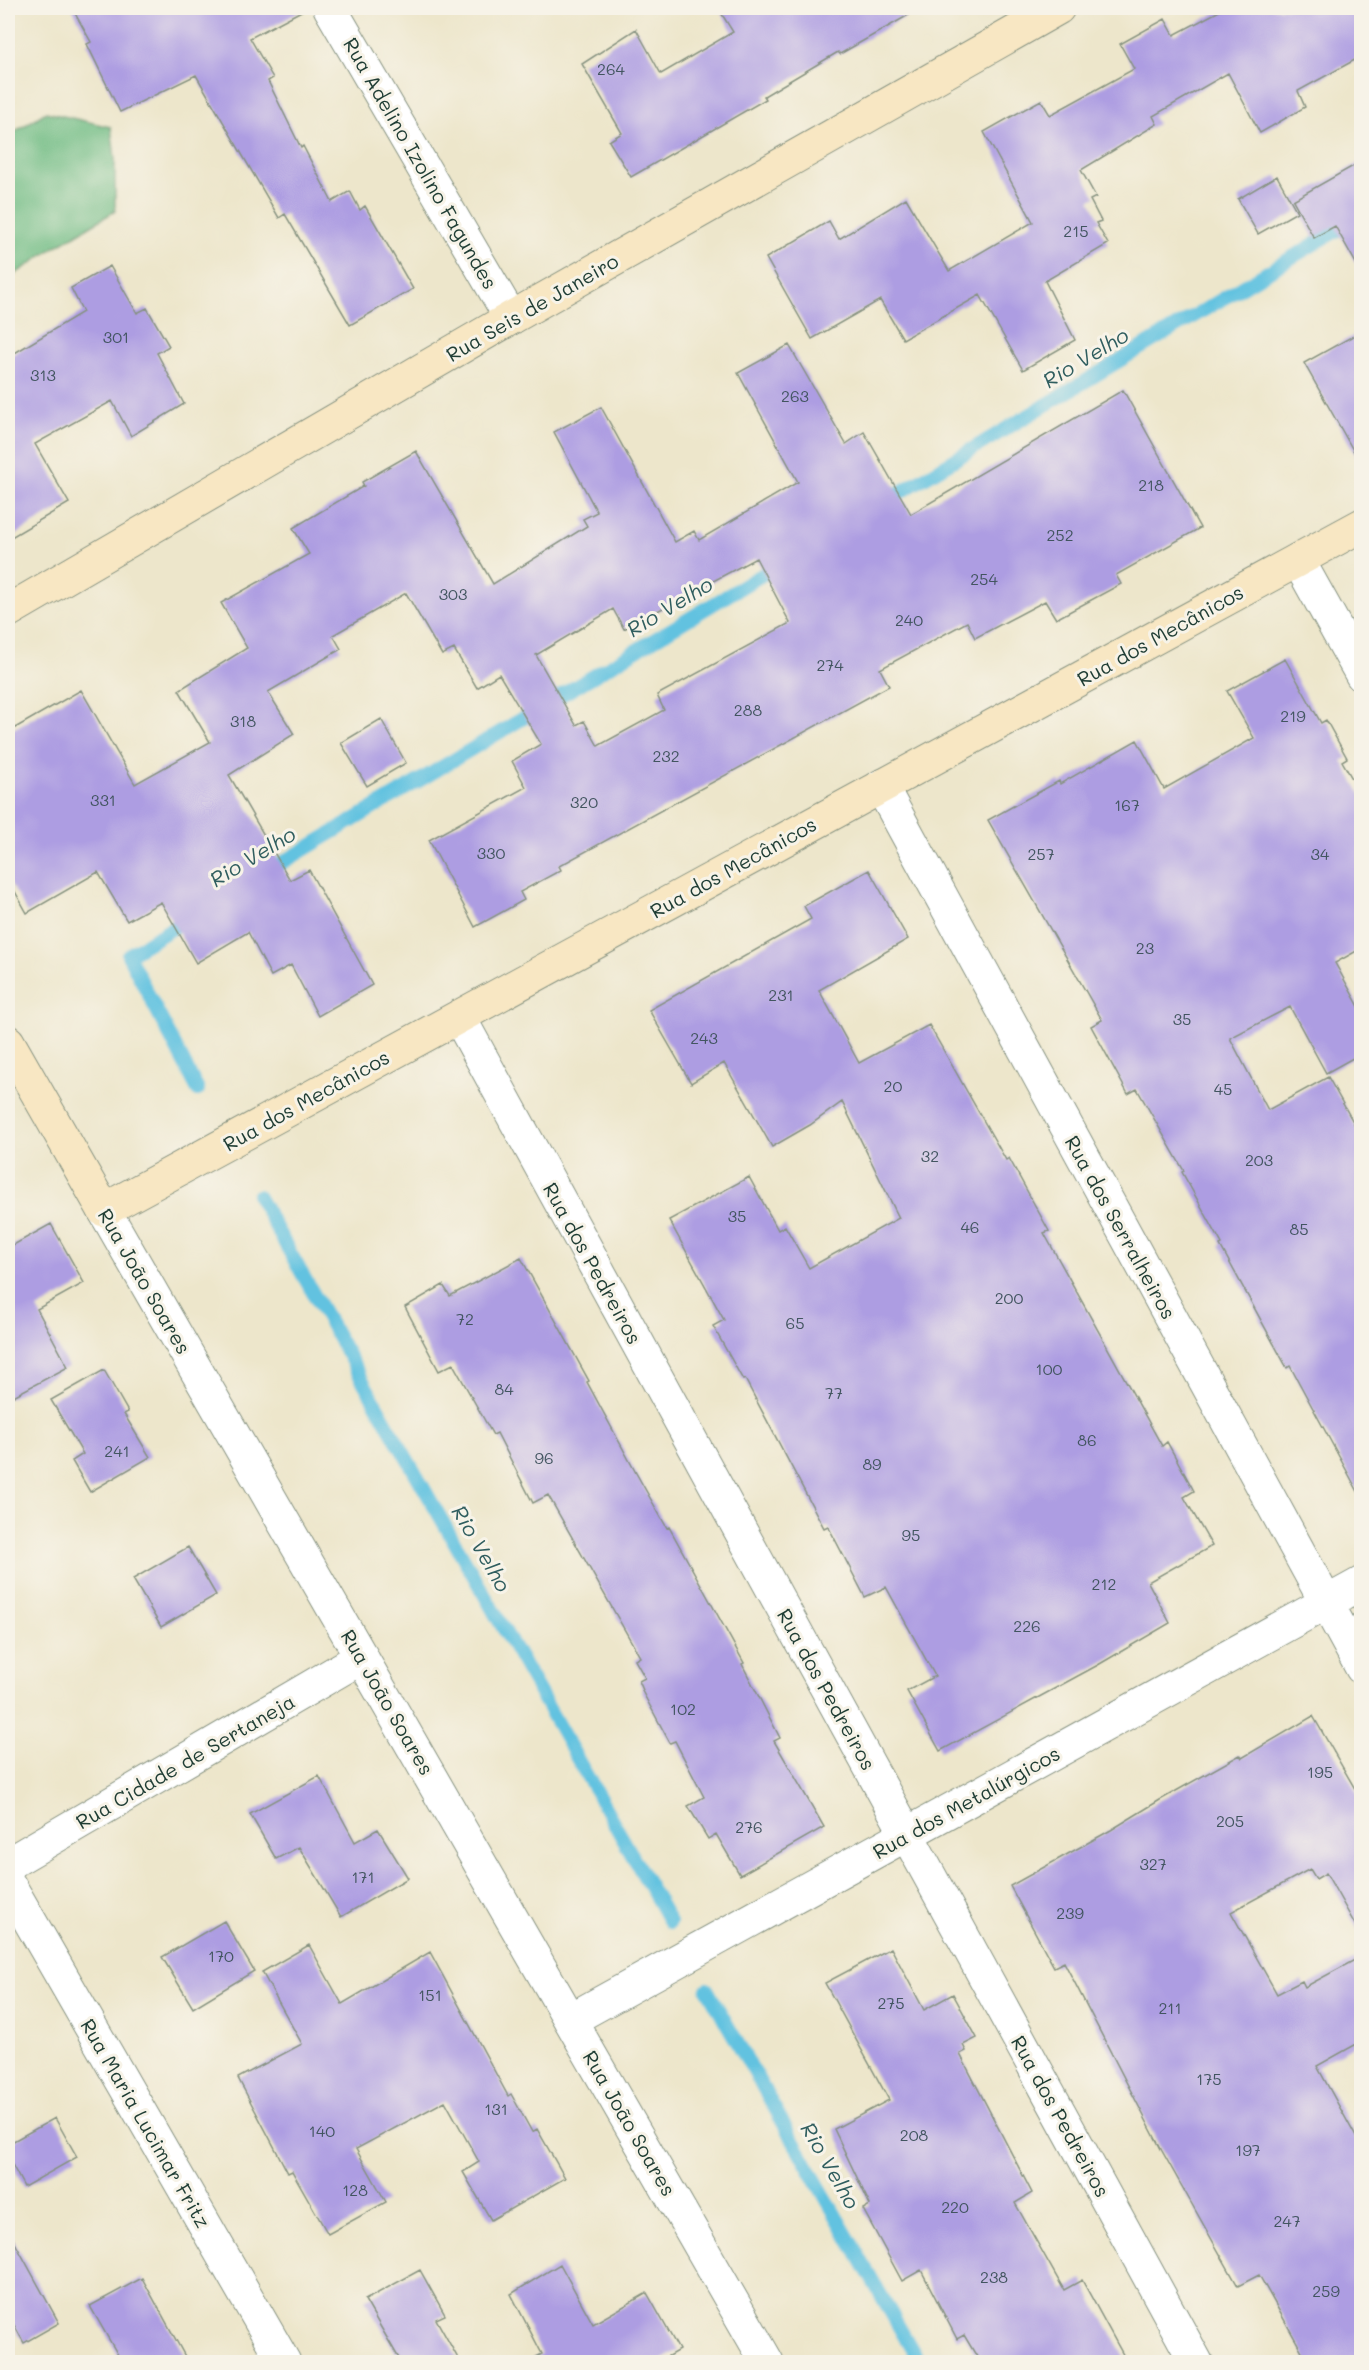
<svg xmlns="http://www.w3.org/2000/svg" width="1369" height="2370" font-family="Mali,sans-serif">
<rect width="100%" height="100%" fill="#f7f3e8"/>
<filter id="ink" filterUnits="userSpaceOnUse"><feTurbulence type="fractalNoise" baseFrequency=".0167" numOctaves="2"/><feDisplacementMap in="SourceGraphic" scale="12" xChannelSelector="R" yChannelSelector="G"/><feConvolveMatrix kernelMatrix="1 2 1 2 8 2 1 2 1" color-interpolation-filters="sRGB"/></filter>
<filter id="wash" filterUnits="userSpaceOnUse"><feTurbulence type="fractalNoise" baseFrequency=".008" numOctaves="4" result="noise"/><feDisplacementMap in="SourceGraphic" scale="24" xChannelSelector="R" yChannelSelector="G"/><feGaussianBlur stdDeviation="1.35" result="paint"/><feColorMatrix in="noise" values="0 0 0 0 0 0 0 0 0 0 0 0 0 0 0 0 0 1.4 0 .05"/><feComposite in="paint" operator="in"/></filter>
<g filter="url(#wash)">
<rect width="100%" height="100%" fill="#ede6cb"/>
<!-- forest -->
<path fill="#70bc83" stroke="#487c5c" stroke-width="1.5" d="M 46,112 L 111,127 L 115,158 L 115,211 L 55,247 L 8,279 L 8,136 Z"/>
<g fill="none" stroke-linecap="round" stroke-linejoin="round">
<!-- stream -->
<path stroke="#62c2e0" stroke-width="14" d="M 884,502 L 1351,222
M 267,872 L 780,564
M 191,917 L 128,955 L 198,1090
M 258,1196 L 670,1922
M 707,1989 L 919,2362"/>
</g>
<g id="blocks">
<!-- building -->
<path fill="#ad9de2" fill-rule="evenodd" d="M 72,8 L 307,8 L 250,38 L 273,78 L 268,81 L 301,148 L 303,146 L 332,202 L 350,191 L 360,210 L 365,206 L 413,289 L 350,325 L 285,214 L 279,218 L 196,75 L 120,112 L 87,44 L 91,42 Z
M 718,8 L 921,8 L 840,54 L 838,52 L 764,96 L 766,99 L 631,177 L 609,141 L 622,133 L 582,64 L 636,29 L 661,74 L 733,32 Z
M 1225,8 L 1362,8 L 1362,56 L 1298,91 L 1305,107 L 1260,133 L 1228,73 L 1153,116 L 1157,124 L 1081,170 L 1096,197 L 1090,200 L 1101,221 L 1096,223 L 1108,244 L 1045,281 L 1075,340 L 1023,370 L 980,295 L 903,339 L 880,300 L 812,339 L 766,258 L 829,221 L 839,239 L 906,198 L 949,271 L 1033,222 L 984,132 L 1041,100 L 1050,115 L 1134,69 L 1120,44 L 1165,19 L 1174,35 Z
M 1362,161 L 1362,274 L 1335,226 L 1314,238 L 1293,200 Z
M 1277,176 L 1297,212 L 1258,234 L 1238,199 Z
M 110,266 L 137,313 L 147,308 L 169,346 L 157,353 L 184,404 L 131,436 L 112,401 L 35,444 L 69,503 L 8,539 L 8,357 L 83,312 L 71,288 Z
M 1362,331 L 1362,466 L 1304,363 Z
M 789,345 L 846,444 L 864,432 L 911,514 L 1123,390 L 1200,528 L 1116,575 L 1121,584 L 1056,619 L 1045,601 L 975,638 L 967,622 L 880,669 L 889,686 L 559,866 L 561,870 L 520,892 L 524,900 L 475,927 L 429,840 L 526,787 L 512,761 L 541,744 L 499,674 L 477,688 L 454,649 L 442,655 L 406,593 L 333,635 L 341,649 L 268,692 L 294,734 L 229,775 L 290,880 L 309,870 L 372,985 L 318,1016 L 291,965 L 271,976 L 248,932 L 196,963 L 161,902 L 127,921 L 98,872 L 27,913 L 8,879 L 8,732 L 81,690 L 135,784 L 210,742 L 179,690 L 247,648 L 221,603 L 309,554 L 293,528 L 364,486 L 362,482 L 416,451 L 493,584 L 587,526 L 583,519 L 597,512 L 554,432 L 601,407 L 675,542 L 694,531 L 699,540 L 798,482 L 738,373 ZM 756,558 L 790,623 L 657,695 L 664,710 L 598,746 L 584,721 L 576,725 L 536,655 L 613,609 L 624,629 Z
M 1285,659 L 1321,723 L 1326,720 L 1347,758 L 1342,761 L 1362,796 L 1362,948 L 1335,963 L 1362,1012 L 1362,1053 L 1326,1073 L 1290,1007 L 1230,1038 L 1268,1110 L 1328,1077 L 1362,1138 L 1362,1499 L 1290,1366 L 1287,1368 L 1220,1245 L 1222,1244 L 1182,1172 L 1184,1171 L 1137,1089 L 1128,1094 L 1091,1026 L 1102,1020 L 988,820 L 1059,781 L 1060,784 L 1137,740 L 1164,789 L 1254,738 L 1227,691 Z
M 381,719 L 406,763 L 367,786 L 341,743 Z
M 869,870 L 908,939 L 819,990 L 859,1063 L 929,1025 L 1006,1160 L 1009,1158 L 1049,1231 L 1044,1233 L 1162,1446 L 1167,1442 L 1194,1491 L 1184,1497 L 1212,1546 L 1148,1582 L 1170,1623 L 1098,1665 L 940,1751 L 907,1691 L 935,1676 L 886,1587 L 865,1597 L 828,1526 L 824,1528 L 745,1379 L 743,1380 L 713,1326 L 724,1320 L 669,1220 L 749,1177 L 778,1230 L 785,1226 L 809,1268 L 899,1218 L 842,1102 L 810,1125 L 772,1147 L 724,1063 L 691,1083 L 649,1010 L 811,919 L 804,906 Z
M 51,1224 L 84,1283 L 37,1309 L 68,1367 L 8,1399 L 8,1248 Z
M 521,1258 L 589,1381 L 587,1382 L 636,1473 L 667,1528 L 669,1527 L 744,1663 L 742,1664 L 780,1738 L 774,1741 L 824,1827 L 740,1875 L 716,1834 L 708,1839 L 688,1806 L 704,1797 L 675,1741 L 670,1743 L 642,1691 L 643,1690 L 639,1681 L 645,1678 L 635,1660 L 640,1657 L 548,1495 L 533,1503 L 497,1433 L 493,1435 L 453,1364 L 439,1371 L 405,1307 L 443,1285 L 450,1296 Z
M 104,1370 L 128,1412 L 124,1414 L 150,1457 L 90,1492 L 72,1461 L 83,1454 L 51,1400 Z
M 188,1547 L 216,1595 L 161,1627 L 133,1579 Z
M 1313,1716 L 1362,1801 L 1362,1937 L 1326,1873 L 1316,1879 L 1310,1869 L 1231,1912 L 1277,1994 L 1302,1981 L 1305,1987 L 1362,1956 L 1362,2041 L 1317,2066 L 1362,2148 L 1362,2362 L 1308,2362 L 1259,2275 L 1238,2286 L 1162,2151 L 1064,1962 L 1054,1967 L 1010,1886 L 1111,1830 L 1160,1800 L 1240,1755 L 1242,1758 Z
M 319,1776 L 355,1842 L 378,1829 L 408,1878 L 341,1917 L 299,1847 L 276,1859 L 250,1814 Z
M 224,1921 L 254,1971 L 193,2008 L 162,1957 Z
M 309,1945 L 342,2004 L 430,1952 L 508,2096 L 511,2094 L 532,2132 L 537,2129 L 565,2178 L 491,2220 L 463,2172 L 479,2162 L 445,2101 L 356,2149 L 386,2202 L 328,2234 L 292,2171 L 288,2173 L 238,2078 L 302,2044 L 262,1972 Z
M 891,1948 L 924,2010 L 953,1994 L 977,2038 L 963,2045 L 966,2051 L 960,2054 L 1032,2193 L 1015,2203 L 1064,2290 L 1082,2280 L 1127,2362 L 980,2362 L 964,2335 L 957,2339 L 921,2270 L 902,2281 L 863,2209 L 870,2205 L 834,2129 L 889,2100 L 825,1983 Z
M 55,2118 L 77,2157 L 24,2187 L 8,2157 L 8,2144 Z
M 8,2230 L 59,2323 L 24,2343 L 8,2314 Z
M 560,2264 L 593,2324 L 647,2293 L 679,2350 L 658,2362 L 527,2362 L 542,2354 L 511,2294 Z
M 420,2270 L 445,2315 L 436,2319 L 460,2362 L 401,2362 L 365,2300 Z
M 142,2278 L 188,2362 L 122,2362 L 90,2306 Z"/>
</g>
</g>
<g filter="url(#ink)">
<use href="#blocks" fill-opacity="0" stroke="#869280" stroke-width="1.5"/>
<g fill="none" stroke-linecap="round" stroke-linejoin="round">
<defs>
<path id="street" d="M 330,8 L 511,318
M 1298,560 L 1362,675
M 881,786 L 1362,1668
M 459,1017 L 1196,2362
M 104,1210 L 767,2362
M 8,1864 L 362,1657
M 8,1883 L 284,2362
M 570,2020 L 1362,1583"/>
<path id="secondary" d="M 8,611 L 511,318 L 1058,8
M 8,1042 L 104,1210 L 1362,525"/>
</defs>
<!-- street casing -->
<use href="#street" stroke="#869280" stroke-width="35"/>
<!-- secondary casing -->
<use href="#secondary" stroke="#869280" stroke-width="35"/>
<!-- street -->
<use href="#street" stroke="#fff" stroke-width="33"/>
<!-- secondary -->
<use href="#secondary" stroke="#f8e7c3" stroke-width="33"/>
</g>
</g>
<g text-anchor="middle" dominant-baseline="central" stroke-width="6" stroke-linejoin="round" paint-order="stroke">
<!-- number labels -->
<g font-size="16" fill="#425560">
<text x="611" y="68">264</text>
<text x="1076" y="230">215</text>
<text x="116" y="336">301</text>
<text x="43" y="374">313</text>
<text x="795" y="395">263</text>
<text x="1151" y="484">218</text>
<text x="1060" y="534">252</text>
<text x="984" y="578">254</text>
<text x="453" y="593">303</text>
<text x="909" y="619">240</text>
<text x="830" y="664">274</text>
<text x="748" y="709">288</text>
<text x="1293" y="715">219</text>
<text x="243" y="720">318</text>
<text x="666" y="755">232</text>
<text x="103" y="799">331</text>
<text x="584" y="801">320</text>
<text x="1127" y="804">167</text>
<text x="491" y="852">330</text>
<text x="1041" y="853">257</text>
<text x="1320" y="853">34</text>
<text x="1145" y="947">23</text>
<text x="781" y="994">231</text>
<text x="1182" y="1018">35</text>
<text x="704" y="1037">243</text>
<text x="893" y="1085">20</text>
<text x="1223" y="1088">45</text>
<text x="930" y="1155">32</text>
<text x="1259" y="1159">203</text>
<text x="737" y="1215">35</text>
<text x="970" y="1226">46</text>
<text x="1299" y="1228">85</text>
<text x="1009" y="1297">200</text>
<text x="465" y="1318">72</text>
<text x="795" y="1322">65</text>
<text x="1049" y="1368">100</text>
<text x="504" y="1388">84</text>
<text x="834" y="1392">77</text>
<text x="1087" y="1439">86</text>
<text x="117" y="1450">241</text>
<text x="544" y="1457">96</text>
<text x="872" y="1463">89</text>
<text x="911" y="1534">95</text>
<text x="1104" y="1583">212</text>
<text x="1027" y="1625">226</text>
<text x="683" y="1708">102</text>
<text x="1320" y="1771">195</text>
<text x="1230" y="1820">205</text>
<text x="749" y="1826">276</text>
<text x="1153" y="1863">327</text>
<text x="363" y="1876">171</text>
<text x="1070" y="1912">239</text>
<text x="221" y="1955">170</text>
<text x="430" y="1994">151</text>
<text x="891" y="2002">275</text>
<text x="1170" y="2007">211</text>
<text x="1209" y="2078">175</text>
<text x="496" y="2108">131</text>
<text x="322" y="2130">140</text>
<text x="914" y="2134">208</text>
<text x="1248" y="2149">197</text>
<text x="355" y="2189">128</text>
<text x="955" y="2206">220</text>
<text x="1287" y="2220">247</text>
<text x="994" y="2276">238</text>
<text x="1326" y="2290">259</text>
</g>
<!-- street labels -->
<g font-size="20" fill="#1f3d34" stroke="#f7f3e8">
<text transform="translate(421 163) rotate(60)">Rua Adelino Izolino Fagundes</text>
<text transform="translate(532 307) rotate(-30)">Rua Seis de Janeiro</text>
<text transform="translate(1160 635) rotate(-29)">Rua dos Mecânicos</text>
<text transform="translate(733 867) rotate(-29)">Rua dos Mecânicos</text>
<text transform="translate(306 1100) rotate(-29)">Rua dos Mecânicos</text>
<text transform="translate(1121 1227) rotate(61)">Rua dos Serralheiros</text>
<text transform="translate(593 1263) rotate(61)">Rua dos Pedreiros</text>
<text transform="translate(145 1281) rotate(60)">Rua João Soares</text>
<text transform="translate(827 1689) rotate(61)">Rua dos Pedreiros</text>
<text transform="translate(388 1702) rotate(60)">Rua João Soares</text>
<text transform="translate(185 1761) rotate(-30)">Rua Cidade de Sertaneja</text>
<text transform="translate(966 1802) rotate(-29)">Rua dos Metalúrgicos</text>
<text transform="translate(1061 2116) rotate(61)">Rua dos Pedreiros</text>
<text transform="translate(146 2123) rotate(60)">Rua Maria Lucimar Fritz</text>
<text transform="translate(630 2123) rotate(60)">Rua João Soares</text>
</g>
<!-- water labels -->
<g font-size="21" font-style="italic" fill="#305e5f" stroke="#f7f3e8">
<text transform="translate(1085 357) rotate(-31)">Rio Velho</text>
<text transform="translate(669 606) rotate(-31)">Rio Velho</text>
<text transform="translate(252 856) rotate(-31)">Rio Velho</text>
<text transform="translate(482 1548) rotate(60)">Rio Velho</text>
<text transform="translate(831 2165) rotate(60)">Rio Velho</text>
</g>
</g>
<!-- margin -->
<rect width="1369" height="2370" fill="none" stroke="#f7f3e8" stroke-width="30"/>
</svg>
